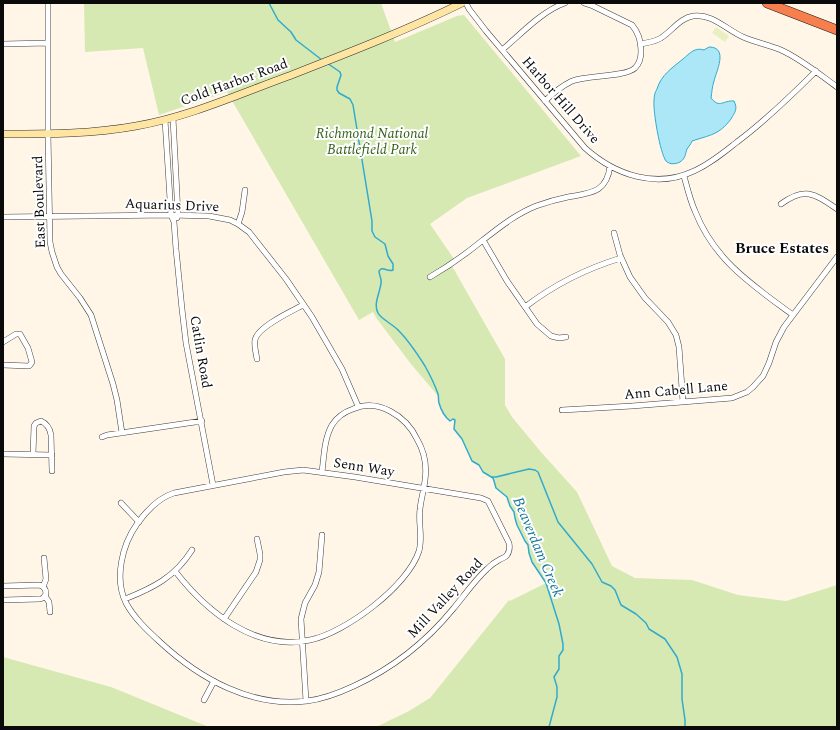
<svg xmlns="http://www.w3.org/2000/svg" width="840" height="730" font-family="Spectral,serif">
<rect width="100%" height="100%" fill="#fff6e7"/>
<!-- green -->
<path fill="#d7e9b2" d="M 84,3 L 381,3 L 395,42 L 457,16 L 464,15 L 581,156 L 467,198 L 430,224 L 454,259 L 452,266 L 505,359 L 505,405 L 512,417 L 541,452 L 577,492 L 612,566 L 635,578 L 692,580 L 738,595 L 786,601 L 837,585 L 837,727 L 376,727 L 409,711 L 430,698 L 509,600 L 510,601 L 546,583 L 532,562 L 529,553 L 528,545 L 525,541 L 517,525 L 515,518 L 514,512 L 510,506 L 507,497 L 496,488 L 494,481 L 493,478 L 483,472 L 479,465 L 472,461 L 462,439 L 454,429 L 455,420 L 453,419 L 450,421 L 447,417 L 443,414 L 439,403 L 438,396 L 411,364 L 377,319 L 373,312 L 359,320 L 227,92 L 159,115 L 143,48 L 85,52 Z
M 3,657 L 111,687 L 209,727 L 3,727 Z"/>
<!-- pitch -->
<path fill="#e8f0c3" d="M 716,27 L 729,36 L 725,42 L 712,33 Z"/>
<!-- water -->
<path fill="#abe7f7" stroke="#31aacf" d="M 709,47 C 729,47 716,72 714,81 C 712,87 712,92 711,98 C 720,109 723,100 734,101 C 738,109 735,112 731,119 C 719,135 710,135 692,141 C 691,144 689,146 687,149 C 685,154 686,158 680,162 C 676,164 670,165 666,161 C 660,153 653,111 654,101 C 654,96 655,92 657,89 C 661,75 672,68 683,59 C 690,53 695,47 704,50 Z"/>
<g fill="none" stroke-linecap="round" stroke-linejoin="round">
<!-- stream -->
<path stroke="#31aacf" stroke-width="1.5" d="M 269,3 L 278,20 L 291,32 L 296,40 L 322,60
M 327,63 L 340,72 L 341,75 L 337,87 L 337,90 L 339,93 L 350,99 L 353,105 L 372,221 L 372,231 L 375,237 L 385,244 L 388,256 L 393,264 L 393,270 C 389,272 385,268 381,269 L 379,271 C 379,275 382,279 381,283 C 380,293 373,304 378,313 C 381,319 394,325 399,331 C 408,340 418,355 425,366 C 430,375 435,385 438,394 C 439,397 438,400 439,403 C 441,410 445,417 450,421 L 453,419 L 455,420 L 454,429 L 462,439 L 472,461 L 479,465 L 483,472 L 493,478 L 494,481 L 496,488 L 507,497 L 510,506 L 514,512 L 515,518 L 517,525 L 525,541 L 528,545 L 529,553 L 532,562 L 546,583 L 559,624 L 563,644 L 563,650 L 559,656 L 559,669 L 554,677 L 557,687 L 557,697 L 549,727
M 492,477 L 496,477 L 529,469 L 535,470 L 538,472 L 558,522 L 592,564 L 602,582 L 611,586 L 615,590 L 621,605 L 636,614 L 646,623 L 649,629 L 665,639 L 677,657 L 682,674 L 682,699 L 685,720 L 685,727"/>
<defs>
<path id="street" d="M 48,3 L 48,134 L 50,242 L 52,252 L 57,267 L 61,274 L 80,298 L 91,315 L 113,384 L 117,400 L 122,433
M 466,3 L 469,9 L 486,31 L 585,148 C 615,175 656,189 694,171 C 710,164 723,153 737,142 C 765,121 791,96 816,71
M 3,44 L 48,43
M 640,44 C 647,43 654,42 661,38 C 672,31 680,18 693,16 C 712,13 727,30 743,37 C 755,42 768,45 781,50 C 801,59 819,74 837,87
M 502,50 C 521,34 542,11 565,3
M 545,101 C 553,93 562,86 572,81 C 589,75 625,77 635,68 C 640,63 641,57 641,51 C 641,41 638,32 632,25 L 593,6 L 584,3
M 173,118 L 178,215 L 177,218
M 165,120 L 171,215 L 174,222 L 176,249 L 182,309 L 186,343 L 213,485
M 684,176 C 687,187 690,200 695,211 C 714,260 752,285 793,315
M 781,204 C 805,186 815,194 837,209
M 3,217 L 171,215 L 209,216 L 230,220 L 238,224 L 249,232 L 286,279 L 312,317 L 342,369 L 358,406
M 238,224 L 242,212 L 245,190
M 614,233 L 620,255 L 630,277 L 645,298 L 668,322 L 676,335 L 679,347 L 683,402
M 483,240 L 507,281 L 537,324 L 551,336 L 559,338 L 566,337
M 430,277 C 449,266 466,254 483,240 C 500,227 516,214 536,206 C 547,202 558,199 568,197 C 590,193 607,193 610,166
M 525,307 C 555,284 585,269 621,258
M 3,342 L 16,334 L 20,334 L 28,348 L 32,362 L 30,365 L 29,366 L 3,365
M 257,359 C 256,354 254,345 255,340 C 257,327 292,311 303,305
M 562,410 L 632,406 L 732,398 L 747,392 L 753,387 L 763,376 L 769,363 L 776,342 L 784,327 L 837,257
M 102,437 L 107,435 L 202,421
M 3,454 L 52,455
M 33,454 L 34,426 L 36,423 L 41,421 C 48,424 50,429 51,435 L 52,471
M 303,470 L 355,477 L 481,498 L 488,501 L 509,543 C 510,548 510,551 507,555 C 505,558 502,558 499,560 C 495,562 490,566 487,569 C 474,581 464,596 453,609 C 426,642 393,668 354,686 C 339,693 324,699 307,701 C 252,708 200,679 160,642 C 148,631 134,618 126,603 C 114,579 122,545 137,524 C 147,510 158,498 174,493 L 284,472 Z
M 121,503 L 139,522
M 175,571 C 206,611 255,652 310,640 C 345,633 408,586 419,551 C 423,537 418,523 420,509 C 421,499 424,490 425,480 C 427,466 424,451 417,439 C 406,416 378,398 353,409 C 344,412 337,417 332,425 C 324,439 324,457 322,472
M 3,586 L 39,585 C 44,586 46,589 46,594 L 43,598 L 40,599 L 3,600
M 43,587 L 46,579 L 44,558
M 45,596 L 49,602 L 50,612
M 125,599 C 153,588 175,577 192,550
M 224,619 L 256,572 L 260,560 L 260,554 L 257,539
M 204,700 L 214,681
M 306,701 L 301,619 L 305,603 L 315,585 L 319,572 L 322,535"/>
<path id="secondary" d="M 3,134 C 47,134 93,134 136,126 C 188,117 237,95 286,77 C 345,54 405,31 462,3"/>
<path id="highway" d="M 767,3 L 837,30"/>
</defs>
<!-- street casing -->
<use href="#street" stroke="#3d3d3d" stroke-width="6"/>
<!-- secondary casing -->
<use href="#secondary" stroke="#2c2c2c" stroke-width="8"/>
<!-- highway casing -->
<use href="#highway" stroke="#1b1b1b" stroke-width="10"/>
<!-- street -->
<use href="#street" stroke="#fff" stroke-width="5"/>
<!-- secondary -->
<use href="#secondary" stroke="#ffe5a2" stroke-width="7"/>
<!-- highway -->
<use href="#highway" stroke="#f77f4d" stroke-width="9"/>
</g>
<g text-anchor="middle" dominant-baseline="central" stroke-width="4" stroke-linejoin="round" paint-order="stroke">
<!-- street labels -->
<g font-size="14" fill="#0a0a0a" stroke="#fff">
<text transform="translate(234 82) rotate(-20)">Cold Harbor Road</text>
<text transform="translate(561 100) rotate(49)">Harbor Hill Drive</text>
<text transform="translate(39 202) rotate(-92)">East Boulevard</text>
<text transform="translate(172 205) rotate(2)">Aquarius Drive</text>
<text transform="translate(201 352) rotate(80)">Catlin Road</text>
<text transform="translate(676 390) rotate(-5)">Ann Cabell Lane</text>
<text transform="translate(364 467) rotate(9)">Senn Way</text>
<text transform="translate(445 598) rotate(-47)">Mill Valley Road</text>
</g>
<!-- park labels -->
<g font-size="14" font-style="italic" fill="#35611b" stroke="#fff">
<text x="372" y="133">Richmond National<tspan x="372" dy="16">Battlefield Park</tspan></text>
</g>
<!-- neighbourhood labels -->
<g font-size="15" font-weight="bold" fill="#0a0a0a" stroke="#fff">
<text x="782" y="248">Bruce Estates</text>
</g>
<!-- water labels -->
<g font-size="15" font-style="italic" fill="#13779c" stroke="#fff">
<text transform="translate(538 547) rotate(67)">Beaverdam Creek</text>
</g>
</g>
<!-- border -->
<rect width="840" height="730" fill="none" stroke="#0a0a0a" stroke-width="8"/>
</svg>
